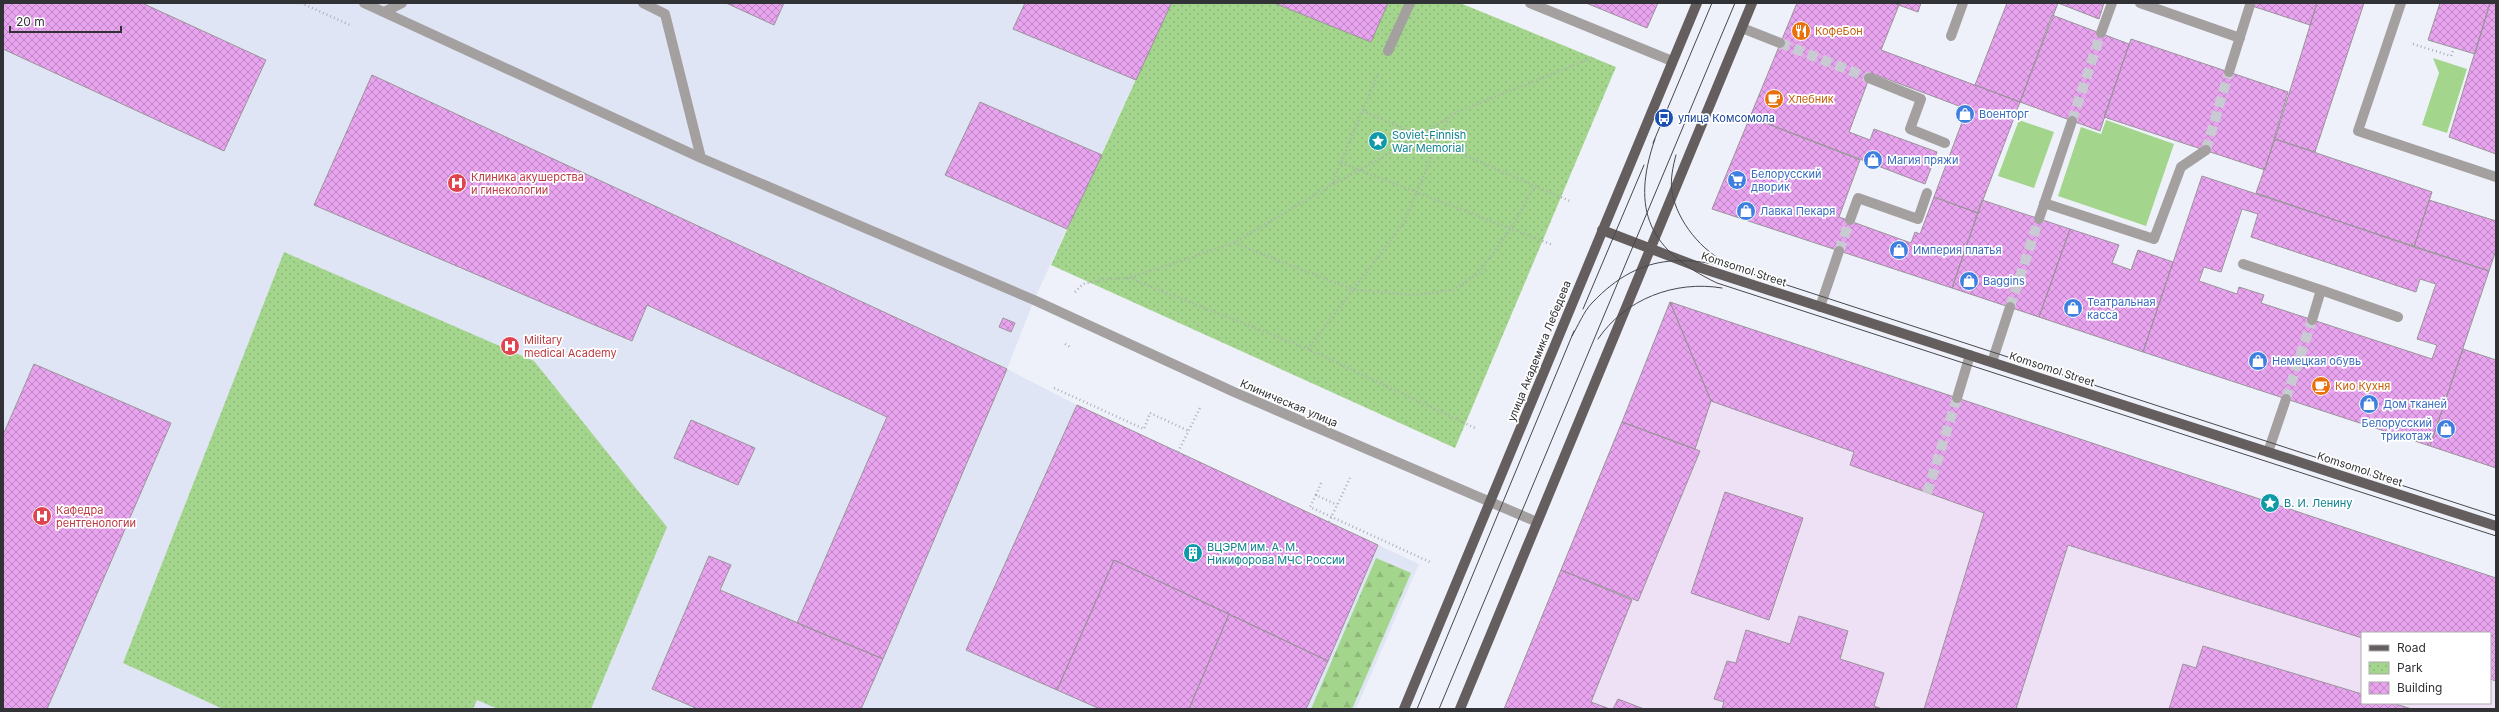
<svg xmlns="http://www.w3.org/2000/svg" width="2499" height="712" font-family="Inter,sans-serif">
<defs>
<pattern id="forest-firs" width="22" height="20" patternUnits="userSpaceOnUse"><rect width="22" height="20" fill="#a4d58c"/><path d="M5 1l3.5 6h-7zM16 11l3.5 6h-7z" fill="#8eb779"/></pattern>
<pattern id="park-dots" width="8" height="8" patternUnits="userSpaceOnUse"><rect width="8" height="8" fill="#a4d58c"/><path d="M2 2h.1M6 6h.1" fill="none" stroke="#8eb779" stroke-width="1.8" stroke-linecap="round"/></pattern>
<pattern id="building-cross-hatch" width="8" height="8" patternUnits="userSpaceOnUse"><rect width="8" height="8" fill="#e8a4ee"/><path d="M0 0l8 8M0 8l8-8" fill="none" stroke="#bd86c2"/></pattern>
</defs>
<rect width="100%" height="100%" fill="#eef1f9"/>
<!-- education -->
<path fill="#eee1f5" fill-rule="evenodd" d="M 1670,302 L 2496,578 L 2496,709 L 1504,709 ZM 2362,633 L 2490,633 L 2490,703 L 2362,703 Z"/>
<!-- built -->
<path fill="#dfe5f4" d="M 3,3 L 1171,3 L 1034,300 L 1007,369 L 1077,405 L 1419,564 L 1356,709 L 3,709 Z"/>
<!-- forest -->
<path fill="url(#forest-firs)" d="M 1376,558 L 1411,573 L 1352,709 L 1311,709 Z"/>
<!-- park -->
<path fill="url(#park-dots)" d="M 1171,3 L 1274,3 L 1371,42 L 1388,3 L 1460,3 L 1616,67 L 1455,448 L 1051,265 Z
M 284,252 L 534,361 L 667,527 L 591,709 L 498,709 L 477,700 L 473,709 L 223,709 L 123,663 Z"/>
<!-- garden -->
<path fill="#a4d58c" d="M 2433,58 L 2467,69 L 2447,133 L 2422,125 L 2439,73 Z
M 2019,120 L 2054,132 L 2034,188 L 1998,176 Z
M 2106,120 L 2174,144 L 2146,226 L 2058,196 L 2081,127 L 2101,134 Z"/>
<!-- building -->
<path fill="url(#building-cross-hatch)" stroke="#9a949a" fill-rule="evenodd" d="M 3,3 L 142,3 L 266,60 L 224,151 L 3,49 Z
M 726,3 L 784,3 L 774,25 Z
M 1025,3 L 1168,3 L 1171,4 L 1136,80 L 1013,29 Z
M 1274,3 L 1388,3 L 1371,42 Z
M 1586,3 L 1658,3 L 1647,28 Z
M 1797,3 L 1893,3 L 1899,5 L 1881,50 L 2020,102 L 1978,213 L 1934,197 L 1967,109 L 1871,73 L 1849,132 L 1870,140 L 1874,129 L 1937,152 L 1925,184 L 1750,117 Z
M 1893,3 L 1921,3 L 1918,12 Z
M 2007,3 L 2058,3 L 2020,102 L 1975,85 Z
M 2058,3 L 2104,3 L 2099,19 Z
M 2243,3 L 2317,3 L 2310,25 Z
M 2317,3 L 2364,3 L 2315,152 L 2275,139 Z
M 2440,3 L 2490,3 L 2475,54 L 2428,40 Z
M 2490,3 L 2496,3 L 2496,154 L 2449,137 Z
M 2052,15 L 2129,44 L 2100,131 L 2020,102 Z
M 2131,39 L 2288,92 L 2265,170 L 2104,117 Z
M 372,75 L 1007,369 L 883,659 L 797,623 L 887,417 L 647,305 L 632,341 L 314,205 Z
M 980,102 L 1102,155 L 1067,229 L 945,175 Z
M 1750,117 L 1860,160 L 1839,217 L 1911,243 L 1915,232 L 1920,234 L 1934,197 L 1978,213 L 1952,288 L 1712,209 Z
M 2275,139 L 2432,192 L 2414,247 L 2256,193 Z
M 2202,176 L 2489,271 L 2430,446 L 2143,352 ZM 2242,209 L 2258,214 L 2251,237 L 2416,292 L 2420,279 L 2436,284 L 2417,339 L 2437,345 L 2432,359 L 2261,303 L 2264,295 L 2239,287 L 2237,294 L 2199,281 L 2204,267 L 2221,272 Z
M 1982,200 L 2070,229 L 2039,317 L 1952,288 Z
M 2429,200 L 2496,221 L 2496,250 L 2489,271 L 2414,247 Z
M 2070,229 L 2119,245 L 2112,263 L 2131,270 L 2138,250 L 2173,262 L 2143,352 L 2039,317 Z
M 1670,302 L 2496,578 L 2496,681 L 2490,679 L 2490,633 L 2362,633 L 2362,638 L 2068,545 L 2016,709 L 1924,709 L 1984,513 L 1850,465 L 1854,452 L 1711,401 Z
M 1670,302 L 1711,401 L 1695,449 L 1622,422 Z
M 1003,318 L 1015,323 L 1011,332 L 999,327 Z
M 2463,349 L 2496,360 L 2496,468 L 2430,446 Z
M 34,364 L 171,423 L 47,709 L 3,709 L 3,435 Z
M 1077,405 L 1378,545 L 1328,661 L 1114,560 L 1057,690 L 966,650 Z
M 691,420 L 755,448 L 738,485 L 674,458 Z
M 1622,422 L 1700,451 L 1638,601 L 1561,570 Z
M 1725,492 L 1803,518 L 1769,620 L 1691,593 Z
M 709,556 L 731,565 L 720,590 L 883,659 L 861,709 L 698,709 L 652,689 Z
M 1114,560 L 1229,614 L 1189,709 L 1100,709 L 1057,690 Z
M 1561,570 L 1632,600 L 1591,702 L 1610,709 L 1504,709 Z
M 1229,614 L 1328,661 L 1306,709 L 1189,709 Z
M 1799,616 L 1848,631 L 1840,659 L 1884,673 L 1874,706 L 1882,709 L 1722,709 L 1724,702 L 1714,699 L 1727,661 L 1736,663 L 1746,630 L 1790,644 Z
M 2203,646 L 2362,694 L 2362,703 L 2392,703 L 2412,709 L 2169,709 L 2183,664 L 2196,668 Z
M 1618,699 L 1644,709 L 1613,709 Z"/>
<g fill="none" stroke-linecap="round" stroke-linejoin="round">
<!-- minor-tunnel -->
<path stroke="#c8cbd2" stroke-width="10" stroke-dasharray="10 5" stroke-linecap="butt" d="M 1780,43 L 1869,78
M 2072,121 L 2101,33
M 2206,150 L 2229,72
M 1839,251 L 1850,220
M 2010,307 L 2039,219
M 2286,399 L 2312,320
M 1927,493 L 1957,398"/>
<!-- path -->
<path stroke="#adafb6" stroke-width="2.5" stroke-dasharray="1 3" stroke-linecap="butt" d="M 301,3 L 350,25
M 2413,44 L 2451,56 L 2454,48
M 1363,111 L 1570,201
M 1341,163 L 1553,245
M 1332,184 L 1378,74
M 1234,243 L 1354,290 L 1415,295 L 1453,290 L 1479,273 L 1511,228 L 1535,186
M 1129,278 L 1308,349 L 1477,429
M 1075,292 L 1083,284 L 1107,279 L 1129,278 L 1233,243 L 1332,185 L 1410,142 L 1457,112 L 1594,57
M 1065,344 L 1072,348
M 1308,349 L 1403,224 L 1449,117
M 1054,388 L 1144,429 L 1150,413 L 1189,431
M 1178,452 L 1200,408
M 1321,483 L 1316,495 L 1337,505
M 1316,495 L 1310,507 L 1430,562
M 1329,522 L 1350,478"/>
<!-- minor -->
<path stroke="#a4a0a0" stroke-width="10" d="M 364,3 L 701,158 L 1034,300 L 1234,392 L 1537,522
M 643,3 L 665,14 L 701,158
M 1530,3 L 1672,61
M 2140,3 L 2240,38
M 2401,3 L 2358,131 L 2496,177
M 384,12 L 402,3
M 1742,28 L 1780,43
M 2101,33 L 2112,3
M 1951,36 L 1963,3
M 1388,51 L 1410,3
M 2229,72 L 2250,5
M 1869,78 L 1921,99 L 1910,129 L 1945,143
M 2044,203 L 2154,239 L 2181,167 L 2206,150
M 2039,219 L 2072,121
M 1850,220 L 1858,198 L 1918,219 L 1927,193
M 2243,264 L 2321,290 L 2312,320
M 2321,290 L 2398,317
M 1820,307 L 1839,251
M 1992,362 L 2010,307
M 1957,398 L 1970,355
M 2268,452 L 2286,399"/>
<!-- major -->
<path stroke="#655e5e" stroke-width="10" d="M 1602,230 L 1701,268 L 2496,526
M 1404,709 L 1697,3
M 1460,709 L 1752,3"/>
<!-- tram -->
<path stroke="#47484c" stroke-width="1" d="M 1655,139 C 1630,211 1650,251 1717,283 L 2496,536
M 1653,143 L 1712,3
M 1676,155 C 1673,166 1670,180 1672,192 C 1677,221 1702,252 1729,264
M 1583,309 L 1644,165
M 1572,336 C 1578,326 1584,311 1592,303 C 1643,249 1691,255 1756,275 L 2496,516
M 1598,339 C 1625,299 1675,280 1722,288
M 1417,709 L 1574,331
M 1439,709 L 1735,3"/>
</g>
<!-- icons -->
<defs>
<symbol id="restaurant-disc" viewBox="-11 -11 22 22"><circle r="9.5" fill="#e8710a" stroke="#fff"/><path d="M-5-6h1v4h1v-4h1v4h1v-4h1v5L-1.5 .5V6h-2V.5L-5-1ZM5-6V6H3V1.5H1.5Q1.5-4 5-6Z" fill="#fff"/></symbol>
<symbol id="cafe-disc" viewBox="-11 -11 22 22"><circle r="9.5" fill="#e8710a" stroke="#fff"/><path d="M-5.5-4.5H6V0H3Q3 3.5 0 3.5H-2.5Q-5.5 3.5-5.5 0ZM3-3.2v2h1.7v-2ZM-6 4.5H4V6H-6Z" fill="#fff"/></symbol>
<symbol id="shop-disc" viewBox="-11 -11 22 22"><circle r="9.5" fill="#3f7fe0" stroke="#fff"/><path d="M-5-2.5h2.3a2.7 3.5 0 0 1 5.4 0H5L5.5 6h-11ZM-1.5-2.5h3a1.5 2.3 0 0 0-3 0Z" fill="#fff"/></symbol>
<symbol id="bus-disc" viewBox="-11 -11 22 22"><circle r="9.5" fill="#1a4fb4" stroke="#fff"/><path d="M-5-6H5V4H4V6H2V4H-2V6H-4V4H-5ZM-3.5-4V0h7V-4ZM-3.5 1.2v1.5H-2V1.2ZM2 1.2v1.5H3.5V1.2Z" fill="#fff"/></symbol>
<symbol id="sight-disc" viewBox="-11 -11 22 22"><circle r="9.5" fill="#0f9aa8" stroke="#fff"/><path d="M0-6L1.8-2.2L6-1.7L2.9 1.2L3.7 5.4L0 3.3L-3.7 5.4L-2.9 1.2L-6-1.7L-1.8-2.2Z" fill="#fff"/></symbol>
<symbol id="supermarket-disc" viewBox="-11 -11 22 22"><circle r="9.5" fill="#3f7fe0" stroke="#fff"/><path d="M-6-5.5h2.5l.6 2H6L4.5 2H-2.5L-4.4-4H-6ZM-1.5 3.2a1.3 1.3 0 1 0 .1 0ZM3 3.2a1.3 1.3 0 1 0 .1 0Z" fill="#fff"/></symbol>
<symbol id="hospital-disc" viewBox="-11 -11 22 22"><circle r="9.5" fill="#e0444e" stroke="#fff"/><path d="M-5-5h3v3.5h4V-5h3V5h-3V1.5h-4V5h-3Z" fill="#fff"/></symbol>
<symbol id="building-disc" viewBox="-11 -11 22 22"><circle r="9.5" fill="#0f9aa8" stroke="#fff"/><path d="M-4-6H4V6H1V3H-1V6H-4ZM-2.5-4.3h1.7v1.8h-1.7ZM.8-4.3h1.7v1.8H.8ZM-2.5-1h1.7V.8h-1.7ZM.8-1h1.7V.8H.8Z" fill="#fff"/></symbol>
</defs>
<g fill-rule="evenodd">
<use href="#restaurant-disc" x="1790" y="20" width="22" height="22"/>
<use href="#cafe-disc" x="1763" y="88" width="22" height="22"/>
<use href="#shop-disc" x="1954" y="103" width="22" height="22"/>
<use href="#bus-disc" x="1653" y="107" width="22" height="22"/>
<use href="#sight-disc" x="1367" y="130" width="22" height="22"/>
<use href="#shop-disc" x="1862" y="149" width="22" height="22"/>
<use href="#supermarket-disc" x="1726" y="169" width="22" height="22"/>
<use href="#hospital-disc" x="446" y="172" width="22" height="22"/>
<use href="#shop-disc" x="1735" y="200" width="22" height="22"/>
<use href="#shop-disc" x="1888" y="239" width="22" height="22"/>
<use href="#shop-disc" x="1958" y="270" width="22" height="22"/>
<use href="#shop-disc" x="2062" y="297" width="22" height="22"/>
<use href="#hospital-disc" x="499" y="335" width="22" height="22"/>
<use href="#shop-disc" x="2247" y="350" width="22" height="22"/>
<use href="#cafe-disc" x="2310" y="375" width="22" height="22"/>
<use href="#shop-disc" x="2358" y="393" width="22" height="22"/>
<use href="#shop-disc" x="2435" y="418" width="22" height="22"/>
<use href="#sight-disc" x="2259" y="492" width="22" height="22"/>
<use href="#hospital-disc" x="31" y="505" width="22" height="22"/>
<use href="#building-disc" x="1182" y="542" width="22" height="22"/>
</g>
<g text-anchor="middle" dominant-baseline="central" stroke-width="3.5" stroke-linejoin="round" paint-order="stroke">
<!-- food labels -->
<g font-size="11" fill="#c56008" stroke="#fff" text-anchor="start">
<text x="1815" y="31">КофеБон</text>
<text x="1788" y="99">Хлебник</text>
<text x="2335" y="386">Кио Кухня</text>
</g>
<!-- shop labels -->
<g font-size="11" fill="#366cbe" stroke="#fff" text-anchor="start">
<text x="1979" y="114">Военторг</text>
<text x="1887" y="160">Магия пряжи</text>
<text x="1751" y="174">Белорусский<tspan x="1751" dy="13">дворик</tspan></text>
<text x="1760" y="211">Лавка Пекаря</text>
<text x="1913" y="250">Империя платья</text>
<text x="1983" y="281">Baggins</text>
<text x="2087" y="302">Театральная<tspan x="2087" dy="13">касса</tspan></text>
<text x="2272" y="361">Немецкая обувь</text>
<text x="2383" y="404">Дом тканей</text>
<text x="2432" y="423" text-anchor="end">Белорусский<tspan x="2432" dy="13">трикотаж</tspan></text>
</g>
<!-- transit labels -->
<g font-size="11" fill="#164399" stroke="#fff" text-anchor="start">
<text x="1678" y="118">улица Комсомола</text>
</g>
<!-- culture labels -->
<g font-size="11" fill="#0d838f" stroke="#fff" text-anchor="start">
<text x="1392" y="135">Soviet-Finnish<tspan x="1392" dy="13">War Memorial</tspan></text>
<text x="2284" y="503">В. И. Ленину</text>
<text x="1207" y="547">ВЦЭРМ им. А. М.<tspan x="1207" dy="13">Никифорова МЧС России</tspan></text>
</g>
<!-- health labels -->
<g font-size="11" fill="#be3a42" stroke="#fff" text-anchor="start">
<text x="471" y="177">Клиника акушерства<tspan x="471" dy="13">и гинекологии</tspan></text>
<text x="524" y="340">Military<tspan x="524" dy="13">medical Academy</tspan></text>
<text x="56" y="510">Кафедра<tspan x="56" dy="13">рентгенологии</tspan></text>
</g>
<!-- street labels -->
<g font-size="11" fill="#313236" stroke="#fff">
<text transform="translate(1744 269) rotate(18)">Komsomol Street</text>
<text transform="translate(1539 351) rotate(-68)">улица Академика Лебедева</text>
<text transform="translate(2052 369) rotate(18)">Komsomol Street</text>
<text transform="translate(1289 403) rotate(23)">Клиническая улица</text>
<text transform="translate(2360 469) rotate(18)">Komsomol Street</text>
</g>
</g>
<!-- border -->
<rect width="2499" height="712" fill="none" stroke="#313236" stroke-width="8"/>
<!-- legend -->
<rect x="2361" y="632" width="130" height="72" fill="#ffffff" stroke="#adadaf"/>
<rect x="2369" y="645" width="20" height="6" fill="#655e5e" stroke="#adadaf"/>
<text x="2397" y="652" font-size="12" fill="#313236">Road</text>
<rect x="2369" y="662" width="20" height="12" fill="url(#park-dots)" stroke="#adadaf"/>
<text x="2397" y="672" font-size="12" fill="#313236">Park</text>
<rect x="2369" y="682" width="20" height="12" fill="url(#building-cross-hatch)" stroke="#adadaf"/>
<text x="2397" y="692" font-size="12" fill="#313236">Building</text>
<!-- scale -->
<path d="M10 26v6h111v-6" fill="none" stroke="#313236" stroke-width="2"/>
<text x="16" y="26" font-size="12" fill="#313236" stroke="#ffffff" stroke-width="3" paint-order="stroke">20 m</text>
</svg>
